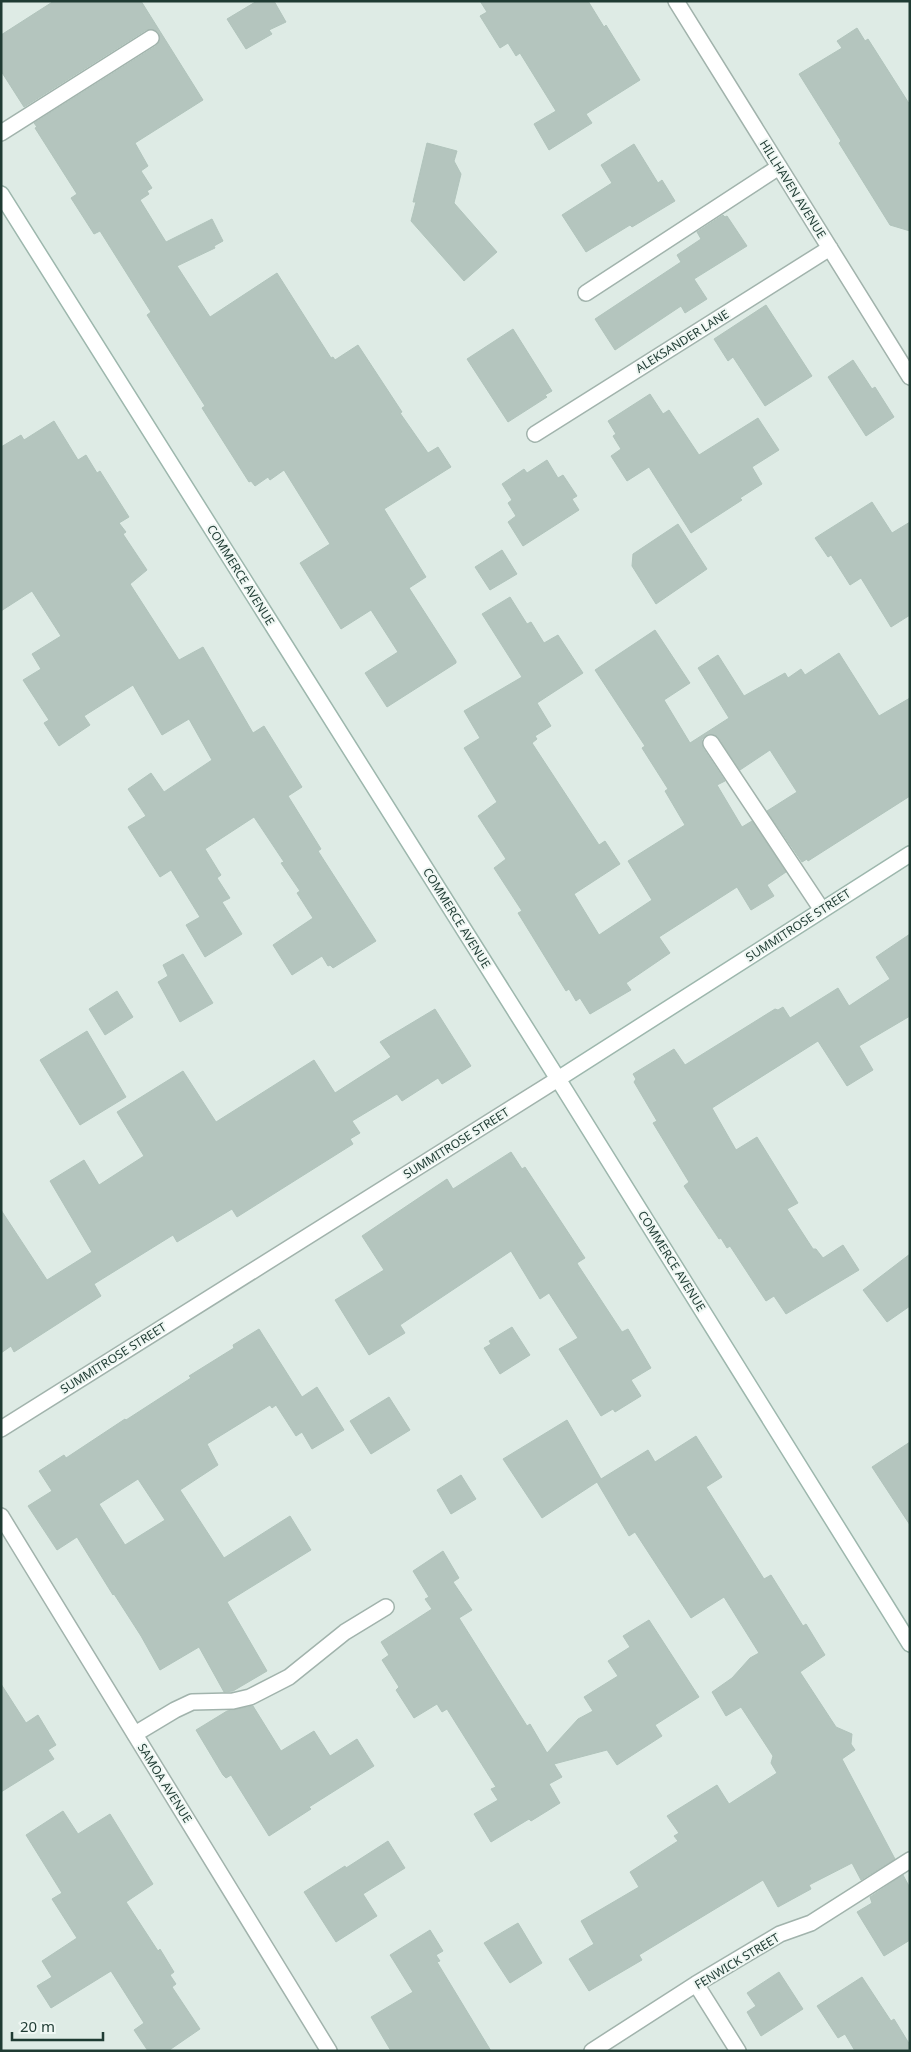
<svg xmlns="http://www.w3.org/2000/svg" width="911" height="2052" font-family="'Noto Sans',sans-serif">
<rect width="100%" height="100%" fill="#deebe5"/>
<!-- building -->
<path fill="#b4c5be" stroke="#b1c4bc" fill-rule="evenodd" d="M 54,1 L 141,1 L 203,100 L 135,143 L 148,166 L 141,171 L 152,188 L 147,191 L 149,194 L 140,200 L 166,242 L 212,219 L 223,241 L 214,246 L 215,248 L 177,266 L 210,317 L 277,273 L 331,358 L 333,357 L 335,360 L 358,345 L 402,412 L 400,413 L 428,453 L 438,447 L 451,467 L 384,509 L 426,577 L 409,588 L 456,661 L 456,663 L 387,707 L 365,673 L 398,652 L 371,610 L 341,629 L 300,563 L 330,544 L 284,470 L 270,480 L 268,477 L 255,486 L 251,481 L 249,482 L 202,408 L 205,406 L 147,315 L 151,312 L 100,231 L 94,234 L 71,198 L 77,194 L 35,128 L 37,127 L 34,123 L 156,46 L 159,42 L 159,33 L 155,30 L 146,30 L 24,107 L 1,71 L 1,35 Z
M 257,1 L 274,1 L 286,22 L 269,30 L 272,34 L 246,49 L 227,19 Z
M 480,1 L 588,1 L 604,27 L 606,25 L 640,80 L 586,114 L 592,123 L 549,150 L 534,124 L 556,111 L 520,53 L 516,56 L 508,43 L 500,48 L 480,16 L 487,12 Z
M 857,28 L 865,41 L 868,39 L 910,105 L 910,231 L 890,225 L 839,143 L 841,141 L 799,74 L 842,48 L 837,41 Z
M 427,143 L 457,151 L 454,161 L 461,174 L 454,203 L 497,252 L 464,281 L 411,221 L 416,202 L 413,202 Z
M 634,144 L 658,183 L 662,180 L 675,201 L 632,227 L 630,225 L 586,252 L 562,215 L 612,183 L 601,165 Z
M 723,215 L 725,217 L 727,216 L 747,246 L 694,279 L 707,299 L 685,313 L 681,306 L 615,350 L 595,319 L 681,262 L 677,255 L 701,239 L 697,232 Z
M 766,305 L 812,376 L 765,406 L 733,357 L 728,361 L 714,339 Z
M 513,329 L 552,391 L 545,395 L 547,397 L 508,422 L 467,359 Z
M 853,360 L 872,389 L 875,387 L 894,417 L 866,436 L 828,377 Z
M 650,394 L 663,414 L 669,410 L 699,455 L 758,418 L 779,450 L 752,467 L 762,484 L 740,498 L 742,500 L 691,533 L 649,467 L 627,481 L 611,456 L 621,449 L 613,436 L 616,434 L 608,421 Z
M 54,421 L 78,460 L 86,455 L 97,473 L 100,471 L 129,517 L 119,523 L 126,532 L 123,534 L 147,570 L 130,584 L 179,660 L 203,647 L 253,733 L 264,726 L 302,787 L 288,796 L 321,849 L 318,851 L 376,941 L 333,968 L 330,965 L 328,966 L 322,956 L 292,975 L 273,945 L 313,918 L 297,893 L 300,891 L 281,863 L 284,862 L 254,817 L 205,849 L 221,875 L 217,878 L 230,898 L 222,902 L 242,934 L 205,957 L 186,925 L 200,917 L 171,870 L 160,877 L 128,827 L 146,816 L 128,789 L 151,773 L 164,792 L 212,760 L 189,719 L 162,735 L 133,685 L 84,716 L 90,725 L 59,746 L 44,723 L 49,720 L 23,680 L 41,669 L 32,654 L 61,636 L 32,591 L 1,611 L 1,447 L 21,435 L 24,440 Z
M 547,460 L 558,478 L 563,475 L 577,496 L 572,499 L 579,510 L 523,546 L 508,522 L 516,516 L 508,503 L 512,500 L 502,484 L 524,469 L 527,473 Z
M 872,502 L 892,533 L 910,522 L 910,615 L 891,627 L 861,578 L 850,585 L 831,555 L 828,557 L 815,538 Z
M 678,524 L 707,569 L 656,604 L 632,566 L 633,554 Z
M 502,550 L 517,574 L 490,590 L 475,567 Z
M 510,597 L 527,624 L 531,622 L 544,643 L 558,635 L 583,673 L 537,703 L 551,726 L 535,736 L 537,739 L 532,743 L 599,845 L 605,841 L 620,864 L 574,894 L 599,935 L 652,900 L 628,861 L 685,825 L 665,791 L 668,789 L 642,748 L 645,746 L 595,670 L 655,630 L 690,683 L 664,700 L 690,743 L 729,718 L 698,668 L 718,655 L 744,696 L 785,673 L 788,678 L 801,669 L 805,675 L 839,653 L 879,716 L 910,698 L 910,796 L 808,861 L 807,859 L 802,862 L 767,811 L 797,792 L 770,750 L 740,770 L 718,737 L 711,734 L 705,736 L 702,739 L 703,748 L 725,781 L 717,785 L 742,827 L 752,821 L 786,872 L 767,885 L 774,896 L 751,910 L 737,887 L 659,937 L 670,953 L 626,983 L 631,990 L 590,1014 L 580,998 L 576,1001 L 569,989 L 566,991 L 518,913 L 522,911 L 494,868 L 506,859 L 478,816 L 497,802 L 464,748 L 480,738 L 464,711 L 522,677 L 482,614 Z
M 910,934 L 910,1016 L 859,1046 L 873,1070 L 847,1086 L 818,1041 L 712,1108 L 736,1150 L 757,1137 L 798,1203 L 787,1209 L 813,1249 L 816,1249 L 823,1258 L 843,1245 L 859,1270 L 786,1314 L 774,1296 L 766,1301 L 730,1246 L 727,1248 L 721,1238 L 719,1239 L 684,1186 L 689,1182 L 653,1123 L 657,1121 L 634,1082 L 636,1079 L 633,1074 L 674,1049 L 685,1065 L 775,1009 L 778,1010 L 783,1007 L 790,1018 L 838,988 L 849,1006 L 890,979 L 876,957 Z
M 183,954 L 213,1003 L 180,1022 L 158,982 L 168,976 L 163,965 Z
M 117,991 L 133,1017 L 105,1035 L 89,1009 Z
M 435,1009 L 471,1066 L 442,1084 L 438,1078 L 402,1101 L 397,1094 L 352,1121 L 360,1133 L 350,1139 L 353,1144 L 237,1217 L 232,1209 L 177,1242 L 173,1235 L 94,1284 L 101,1296 L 14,1352 L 11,1346 L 1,1353 L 1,1210 L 47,1280 L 92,1252 L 50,1181 L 84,1160 L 99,1185 L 144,1156 L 117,1112 L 183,1071 L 216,1122 L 314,1060 L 335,1093 L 391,1057 L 380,1042 Z
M 87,1031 L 126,1097 L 80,1125 L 40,1060 Z
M 511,1152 L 522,1169 L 525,1167 L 585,1258 L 577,1263 L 578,1265 L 622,1332 L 628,1329 L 651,1368 L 631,1380 L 641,1396 L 615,1412 L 613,1409 L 601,1416 L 559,1349 L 578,1338 L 549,1293 L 540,1299 L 511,1251 L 400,1325 L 405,1333 L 369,1355 L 335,1300 L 384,1270 L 362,1236 L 447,1179 L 453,1189 Z
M 910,1254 L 910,1306 L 887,1322 L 863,1290 Z
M 512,1327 L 530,1355 L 500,1374 L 484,1348 L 491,1344 L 489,1341 Z
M 259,1329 L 302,1397 L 317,1387 L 344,1430 L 312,1449 L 302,1432 L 296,1436 L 276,1405 L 272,1408 L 270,1405 L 207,1444 L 218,1465 L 180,1490 L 224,1558 L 290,1516 L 311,1550 L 227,1602 L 267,1671 L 233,1691 L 224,1692 L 199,1647 L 160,1670 L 141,1636 L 114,1594 L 113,1595 L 77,1537 L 57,1550 L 28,1506 L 52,1491 L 39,1471 L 64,1455 L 66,1458 L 125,1419 L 126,1420 L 191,1378 L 189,1376 L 234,1348 L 233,1345 ZM 138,1479 L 165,1520 L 125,1545 L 99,1504 Z
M 389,1397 L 410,1430 L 371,1454 L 350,1421 Z
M 567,1420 L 601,1479 L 648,1450 L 655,1462 L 696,1436 L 722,1477 L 706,1487 L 764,1579 L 771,1575 L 803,1626 L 806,1624 L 825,1655 L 800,1672 L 836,1727 L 852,1734 L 851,1744 L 855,1750 L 842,1759 L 895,1859 L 861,1880 L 852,1863 L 809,1885 L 811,1889 L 778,1907 L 763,1880 L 639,1955 L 642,1960 L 589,1991 L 569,1959 L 594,1944 L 581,1921 L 639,1887 L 630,1872 L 678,1841 L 674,1836 L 679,1833 L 667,1816 L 717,1785 L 729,1804 L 777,1773 L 771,1763 L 773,1756 L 741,1707 L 726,1716 L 712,1692 L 732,1678 L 750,1658 L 759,1653 L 724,1597 L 691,1618 L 635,1532 L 629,1536 L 597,1482 L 542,1518 L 503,1459 Z
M 910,1442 L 910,1525 L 872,1467 Z
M 461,1475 L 476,1499 L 451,1514 L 437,1490 Z
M 443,1551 L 459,1578 L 453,1582 L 472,1610 L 459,1618 L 527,1726 L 530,1724 L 547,1753 L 578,1719 L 593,1711 L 584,1697 L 618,1676 L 608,1661 L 630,1647 L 623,1636 L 649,1620 L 699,1697 L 655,1725 L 662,1736 L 617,1765 L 607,1750 L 554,1764 L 562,1777 L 549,1784 L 560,1803 L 531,1821 L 529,1819 L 491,1842 L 474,1814 L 498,1800 L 491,1789 L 496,1787 L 447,1709 L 442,1712 L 437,1704 L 414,1718 L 396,1690 L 399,1687 L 382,1660 L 389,1655 L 381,1642 L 432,1609 L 425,1599 L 429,1597 L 413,1571 Z
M 1,1684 L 26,1723 L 38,1715 L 56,1745 L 48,1750 L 54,1759 L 1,1792 Z
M 253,1706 L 281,1751 L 314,1731 L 330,1756 L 357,1739 L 374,1766 L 309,1807 L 311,1809 L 269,1836 L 231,1775 L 226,1778 L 223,1775 L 196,1730 L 227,1711 Z
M 63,1811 L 78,1834 L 110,1814 L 153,1884 L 126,1902 L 158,1951 L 160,1949 L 174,1972 L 170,1975 L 176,1984 L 172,1987 L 200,2029 L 168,2051 L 148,2051 L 134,2030 L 144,2023 L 111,1971 L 51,2008 L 37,1986 L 52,1977 L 42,1961 L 77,1938 L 52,1899 L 62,1893 L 26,1835 Z
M 388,1841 L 405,1868 L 363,1894 L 377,1916 L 336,1942 L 304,1892 L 345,1866 L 346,1868 Z
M 903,1875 L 910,1888 L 910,1940 L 884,1956 L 857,1912 L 872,1903 L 870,1897 Z
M 518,1923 L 542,1963 L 510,1983 L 484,1943 Z
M 430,1930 L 443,1951 L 436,1955 L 440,1961 L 437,1962 L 491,2051 L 391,2051 L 371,2017 L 413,1992 L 390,1955 Z
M 779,1972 L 803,2009 L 761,2036 L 747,2012 L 756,2006 L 747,1993 Z
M 862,1977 L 891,2021 L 894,2019 L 910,2045 L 910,2051 L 855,2051 L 845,2034 L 838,2038 L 817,2006 Z"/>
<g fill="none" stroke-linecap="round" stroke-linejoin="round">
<defs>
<path id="lane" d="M 1,133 L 151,38
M 586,293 L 779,167
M 711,743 L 822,910
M 135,1734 L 175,1710 L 192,1702 L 233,1701 L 250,1697 L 289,1677 L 345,1632 L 386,1607"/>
<path id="street" d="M 676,1 L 910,377
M 535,434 L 830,248
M 1,1429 L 558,1079
M 1,1516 L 329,2051
M 696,1984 L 738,2051
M 592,2051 L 696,1984 L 780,1934 L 811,1923 L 910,1860"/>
<path id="secondary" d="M 1,194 L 558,1079 L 910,1644
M 558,1079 L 910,854"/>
</defs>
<!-- lane casing -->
<use href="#lane" stroke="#a1b3ac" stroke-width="18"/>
<!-- street casing -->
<use href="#street" stroke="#a1b3ac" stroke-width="18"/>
<!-- secondary casing -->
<use href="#secondary" stroke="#9db7ad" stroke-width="18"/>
<!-- lane -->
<use href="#lane" stroke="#fff" stroke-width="15"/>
<!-- street -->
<use href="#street" stroke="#fff" stroke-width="15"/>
<!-- secondary -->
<use href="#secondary" stroke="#fff" stroke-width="15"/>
</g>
<g text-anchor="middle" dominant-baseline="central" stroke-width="4" stroke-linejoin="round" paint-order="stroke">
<!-- street labels -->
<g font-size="12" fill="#1f3b33" stroke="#eff7f3">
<text transform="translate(793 189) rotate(58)">HILLHAVEN AVENUE</text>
<text transform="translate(682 341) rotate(-32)">ALEKSANDER LANE</text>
<text transform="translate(241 575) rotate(58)">COMMERCE AVENUE</text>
<text transform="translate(457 918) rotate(58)">COMMERCE AVENUE</text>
<text transform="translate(798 925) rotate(-33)">SUMMITROSE STREET</text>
<text transform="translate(456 1143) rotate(-32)">SUMMITROSE STREET</text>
<text transform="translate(672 1261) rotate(58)">COMMERCE AVENUE</text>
<text transform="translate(113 1358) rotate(-32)">SUMMITROSE STREET</text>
<text transform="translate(165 1783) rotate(58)">SAMOA AVENUE</text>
<text transform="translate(737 1961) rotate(-31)">FENWICK STREET</text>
</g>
</g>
<!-- border -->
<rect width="911" height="2052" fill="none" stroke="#1f3b33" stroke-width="5"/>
<!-- scale -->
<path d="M12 2032v8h91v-8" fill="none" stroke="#1f3b33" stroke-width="2.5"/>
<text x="20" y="2032" font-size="15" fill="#1f3b33" stroke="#eff7f3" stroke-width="4" paint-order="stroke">20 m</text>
</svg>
